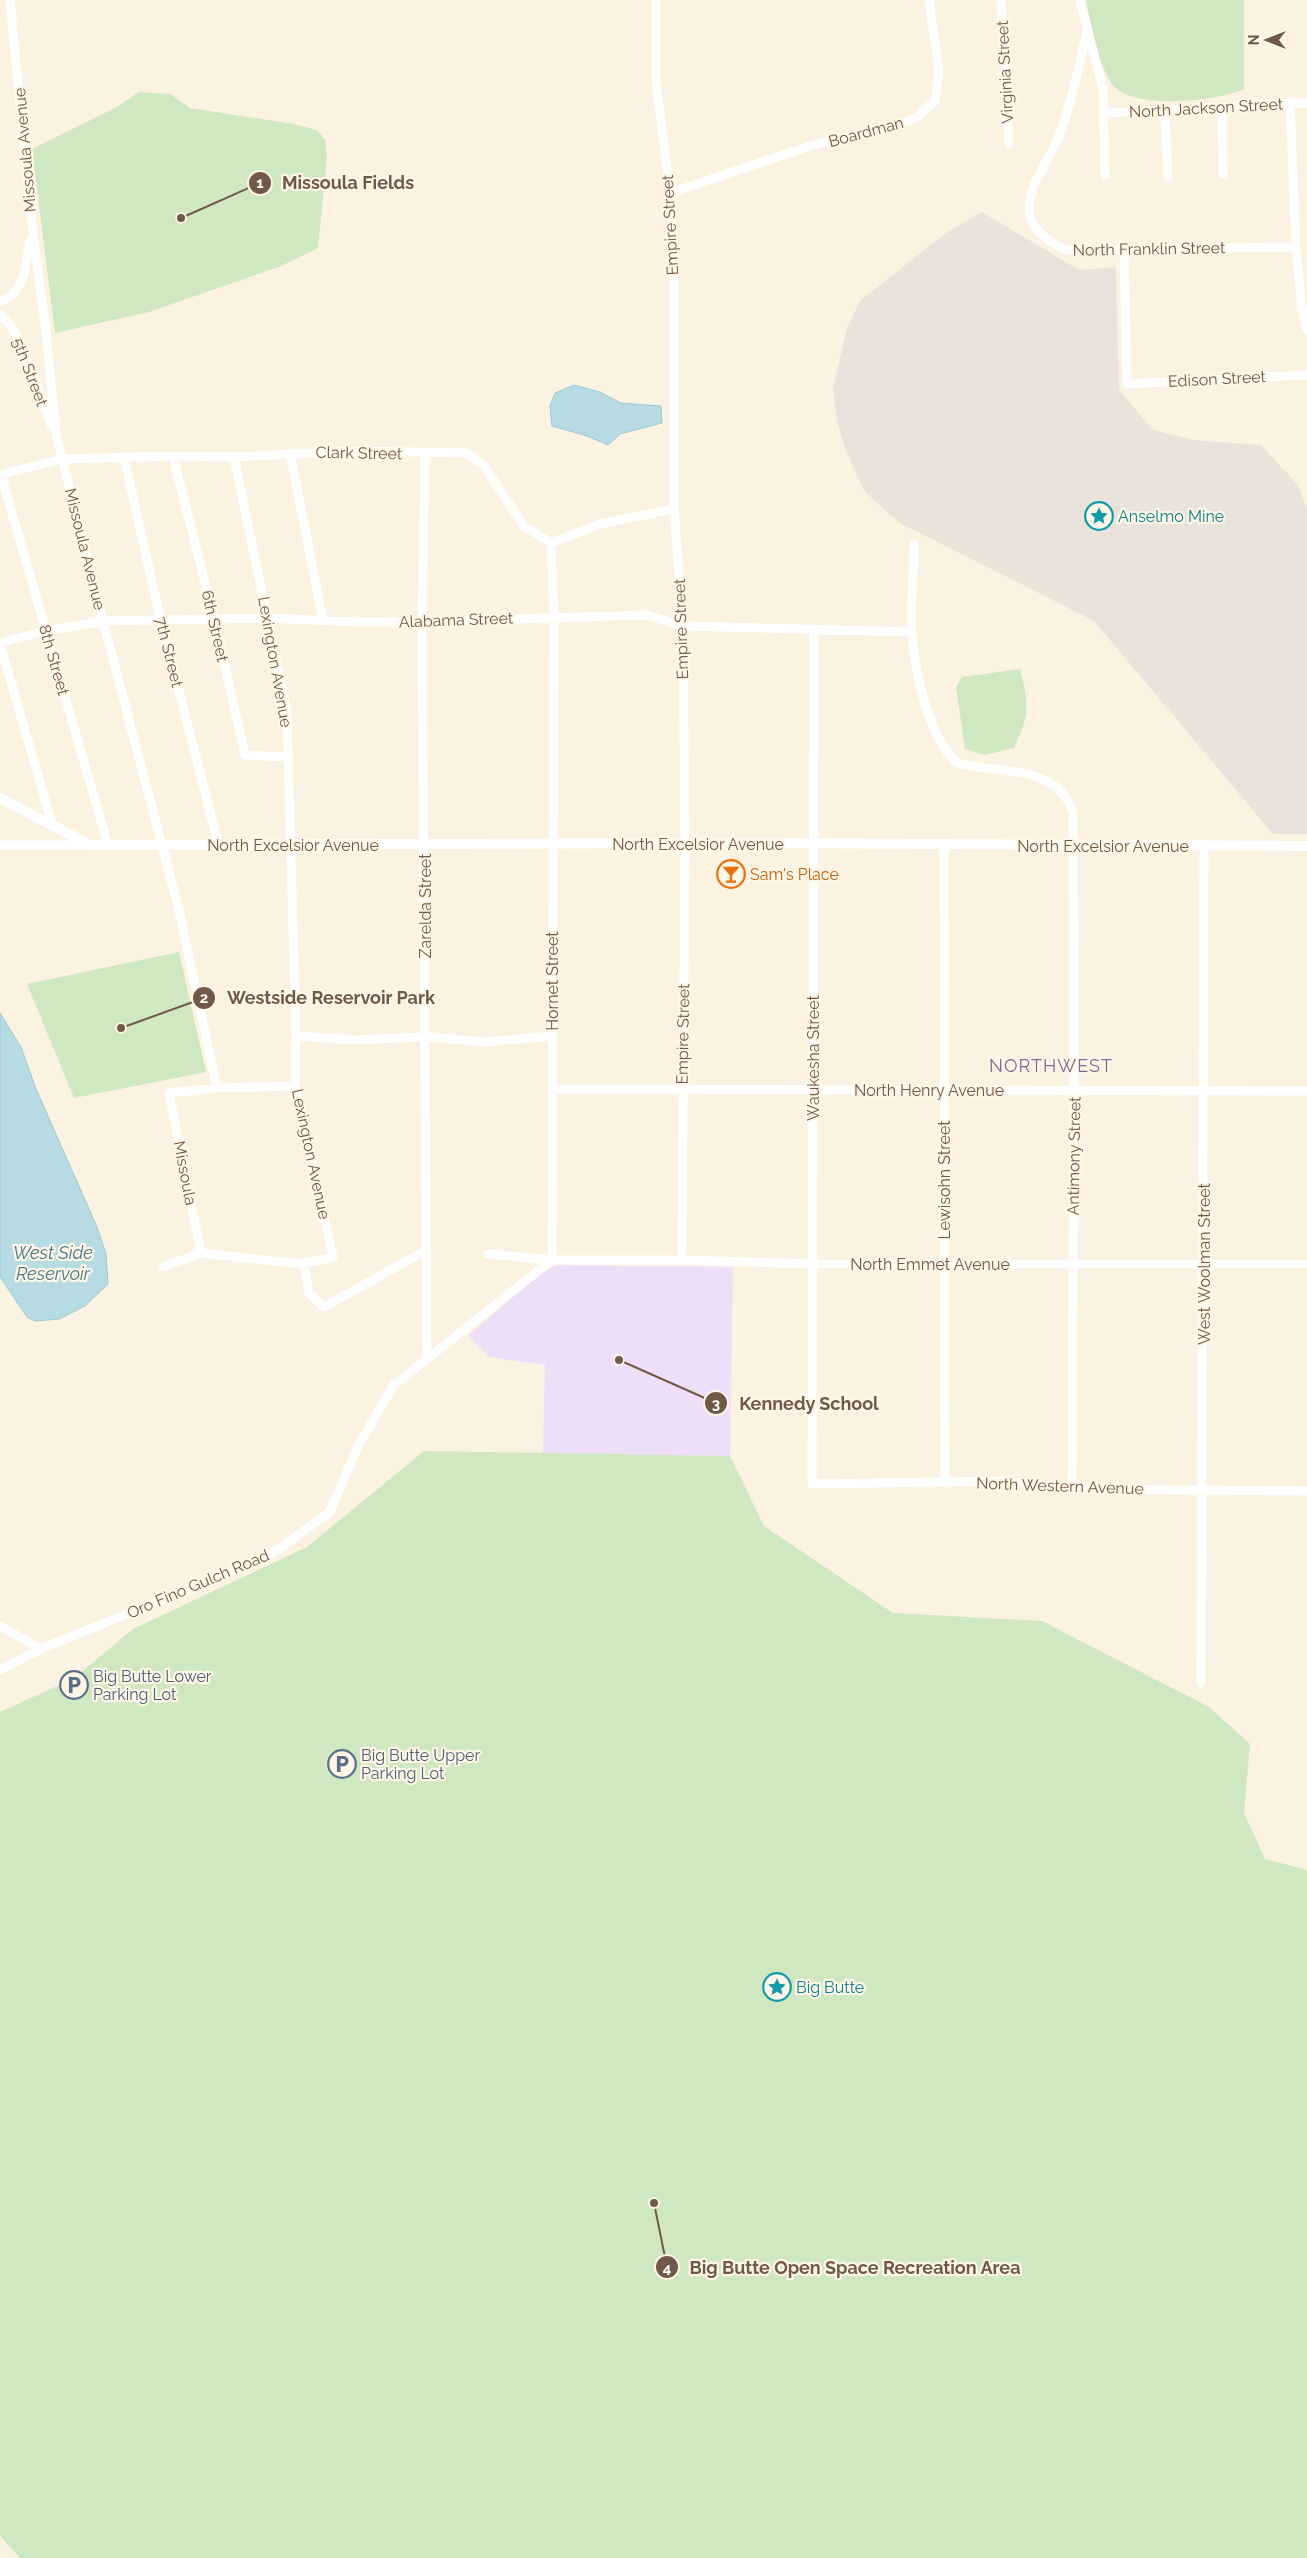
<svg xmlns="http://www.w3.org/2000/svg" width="1307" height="2558" font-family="Raleway,sans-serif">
<rect width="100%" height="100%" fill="#fbf2e1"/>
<!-- industrial -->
<path fill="#eae3dc" d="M 982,212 L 1079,270 L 1116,267 L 1119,390 L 1153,430 L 1193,440 L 1261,445 L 1298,485 L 1307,509 L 1307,834 L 1273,834 L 1094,621 L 900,523 L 865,492 L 846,451 L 837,422 L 833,389 L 847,328 L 860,301 L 946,233 Z"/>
<!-- education -->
<path fill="#efdef7" d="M 557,1265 L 733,1267 L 730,1456 L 543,1454 L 545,1365 L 489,1357 L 468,1336 L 538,1275 Z"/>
<!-- green -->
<path fill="#cfe8c1" d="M 1086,0 L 1244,0 L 1244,89 C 1219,101 1130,111 1112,84 C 1097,61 1091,27 1086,0 Z
M 139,92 L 170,94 L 190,108 L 294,124 L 317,130 L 325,140 L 327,158 L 318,248 L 281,266 L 149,312 L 55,333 L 32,149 L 117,107 Z
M 1020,669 C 1029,705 1030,714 1014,748 L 985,755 L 965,749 L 956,687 L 962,677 Z
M 179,952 L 206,1072 L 74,1098 L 27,984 Z
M 424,1451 L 730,1456 L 764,1526 L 893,1613 L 1042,1621 L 1209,1707 L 1250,1744 L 1244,1813 L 1265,1859 L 1307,1870 L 1307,2558 L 20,2558 L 0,2536 L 0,1712 L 73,1679 L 133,1629 L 307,1547 Z"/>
<!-- water -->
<path fill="#b7dbe3" stroke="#9dcad5" d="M 574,385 L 600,392 L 621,403 L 661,406 L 662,423 L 620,434 L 608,445 L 587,436 L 552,426 L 550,406 L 555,393 Z
M 0,1013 L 21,1047 L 36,1089 L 97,1227 L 106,1254 L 108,1284 L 85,1306 L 59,1319 L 35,1321 L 27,1317 L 0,1277 Z"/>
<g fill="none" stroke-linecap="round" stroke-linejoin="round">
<!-- minor -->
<path stroke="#fff" stroke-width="9" d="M 10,0 L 32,227 L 46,331 L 56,434 L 103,621 L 179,910 L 217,1088
M 656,0 L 656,83 L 670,193 L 674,270 L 674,509 L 683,626 L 685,845 L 682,1260
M 1001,0 L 1009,144
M 1080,0 L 1103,89 L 1105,175
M 1087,33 C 1078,67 1072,104 1059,136 C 1050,159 1031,181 1029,206 C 1027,228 1050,243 1066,250 L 1296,247
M 1290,103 L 1296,247 L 1302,310 L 1307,329
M 1222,108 L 1223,174
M 1165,111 L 1168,177
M 1105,113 L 1222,108 L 1250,104 L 1307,103
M 670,193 L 810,146 L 897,125 L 916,118 L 935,101 L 939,71 L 929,0
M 1124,249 L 1127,384 L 1307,375
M 0,301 C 26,295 26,261 30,240
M 0,314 C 26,336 37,395 53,428
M 290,453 L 323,620
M 425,454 L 422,622 L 427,1358
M 173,456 L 214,618 L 245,755 L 288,757
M 124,457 L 161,622 L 219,846
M 0,475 L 62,459 L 173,456 L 234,457 L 356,451 L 467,453 L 484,466 L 524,526 L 551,543 L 600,524 L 674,509
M 1,475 L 108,845
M 914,544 C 914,574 910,604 912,633 C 914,668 930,746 960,764 C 998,773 1061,765 1073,814 L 1074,1090 L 1072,1488
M 814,632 L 812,1484 L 1002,1481 L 1082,1489 L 1307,1491
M 0,643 L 45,631 L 103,621 L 268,618 L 358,622 L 422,622 L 647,615 L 683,626 L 912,632
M 0,644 L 53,827
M 0,845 L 89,845
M 944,846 L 945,1483
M 296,1036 L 352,1040 L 426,1037 L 485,1042 L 552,1036
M 552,1089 L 1307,1091
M 201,1253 L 169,1093 L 217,1088 L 295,1086
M 488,1254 L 552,1260 L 682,1260 L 812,1264 L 1307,1264
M 304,1263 L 309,1293 L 324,1307 L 425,1251
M 163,1267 L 201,1253 L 302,1264 L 333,1257 L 295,1086 L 296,1036 L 287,713 L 234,457
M 0,1626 L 41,1649
M 0,1670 L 41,1649 L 267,1557 L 330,1512 L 359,1444 L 394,1385 L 552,1260 L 554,616 L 551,543
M 1201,1683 L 1204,846"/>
<!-- tertiary -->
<path stroke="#fff" stroke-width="10" d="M 0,798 L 90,845 L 746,843 L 1307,846"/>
</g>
<!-- icons -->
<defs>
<symbol id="sight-ring" viewBox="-11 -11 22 22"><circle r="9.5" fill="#fef6e7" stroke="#0f9aa8" stroke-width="1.5"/><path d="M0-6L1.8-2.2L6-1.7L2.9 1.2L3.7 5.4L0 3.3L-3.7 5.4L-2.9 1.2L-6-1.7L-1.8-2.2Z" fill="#0f9aa8"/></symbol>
<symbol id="bar-ring" viewBox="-11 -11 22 22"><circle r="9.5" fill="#fef6e7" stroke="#e8710a" stroke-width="1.5"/><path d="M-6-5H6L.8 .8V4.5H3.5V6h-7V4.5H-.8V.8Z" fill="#e8710a"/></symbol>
<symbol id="parking-ring" viewBox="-11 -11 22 22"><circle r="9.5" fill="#fef6e7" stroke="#5c6f8a" stroke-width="1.5"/><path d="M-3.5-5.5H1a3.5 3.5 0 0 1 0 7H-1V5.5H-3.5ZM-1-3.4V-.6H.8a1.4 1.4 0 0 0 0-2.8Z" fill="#5c6f8a"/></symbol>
</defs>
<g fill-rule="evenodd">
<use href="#sight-ring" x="1083" y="500" width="32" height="32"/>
<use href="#bar-ring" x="715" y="858" width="32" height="32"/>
<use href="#parking-ring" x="58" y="1669" width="32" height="32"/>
<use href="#parking-ring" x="326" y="1748" width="32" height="32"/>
<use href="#sight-ring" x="761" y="1971" width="32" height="32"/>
</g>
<g text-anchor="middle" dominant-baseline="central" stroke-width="4.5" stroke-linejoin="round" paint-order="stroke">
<!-- street labels -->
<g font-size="16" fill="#715949" stroke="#fef6e7">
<text transform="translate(1005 72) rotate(-93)">Virginia Street</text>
<text transform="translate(1206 108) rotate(-3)">North Jackson Street</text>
<text transform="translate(866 132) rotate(-15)">Boardman</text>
<text transform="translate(25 150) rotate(-95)">Missoula Avenue</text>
<text transform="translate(670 225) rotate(-93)">Empire Street</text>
<text transform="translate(1149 249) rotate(-1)">North Franklin Street</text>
<text transform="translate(30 372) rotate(69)">5th Street</text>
<text transform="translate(1217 379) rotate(-3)">Edison Street</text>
<text transform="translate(359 453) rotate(1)">Clark Street</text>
<text transform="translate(85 549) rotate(76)">Missoula Avenue</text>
<text transform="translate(456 620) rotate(-2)">Alabama Street</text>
<text transform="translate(215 626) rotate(77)">6th Street</text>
<text transform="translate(681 629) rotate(-92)">Empire Street</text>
<text transform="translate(169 652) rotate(76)">7th Street</text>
<text transform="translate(54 660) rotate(74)">8th Street</text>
<text transform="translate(275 662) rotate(80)">Lexington Avenue</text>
<text x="698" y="844">North Excelsior Avenue</text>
<text x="293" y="845">North Excelsior Avenue</text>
<text x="1103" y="846">North Excelsior Avenue</text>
<text transform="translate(425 906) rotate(-90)">Zarelda Street</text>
<text transform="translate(552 981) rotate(-90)">Hornet Street</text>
<text transform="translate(683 1034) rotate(-89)">Empire Street</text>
<text transform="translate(813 1058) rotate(-90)">Waukesha Street</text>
<text x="929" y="1090">North Henry Avenue</text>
<text transform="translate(311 1154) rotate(78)">Lexington Avenue</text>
<text transform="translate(1074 1156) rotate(-89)">Antimony Street</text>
<text transform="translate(185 1173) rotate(79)">Missoula</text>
<text transform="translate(944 1180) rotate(-90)">Lewisohn Street</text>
<text x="930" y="1264">North Emmet Avenue</text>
<text transform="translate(1204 1264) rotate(-90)">West Woolman Street</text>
<text transform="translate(1060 1486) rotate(2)">North Western Avenue</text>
<text transform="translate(198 1584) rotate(-23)">Oro Fino Gulch Road</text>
</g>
<!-- culture labels -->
<g font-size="16" fill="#0d838f" stroke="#fef6e7" text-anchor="start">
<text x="1118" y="516">Anselmo Mine</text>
<text x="796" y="1987">Big Butte</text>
</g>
<!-- food labels -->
<g font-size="16" fill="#c56008" stroke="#fef6e7" text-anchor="start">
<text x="750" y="874">Sam's Place</text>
</g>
<!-- service labels -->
<g font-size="16" fill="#4e5e75" stroke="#fef6e7" text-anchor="start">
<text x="93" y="1676">Big Butte Lower<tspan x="93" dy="18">Parking Lot</tspan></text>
<text x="361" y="1755">Big Butte Upper<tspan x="361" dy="18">Parking Lot</tspan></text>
</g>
<!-- neighbourhood labels -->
<g font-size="18" letter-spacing="1" fill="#866594" stroke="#fef6e7">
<text x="1051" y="1065">NORTHWEST</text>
</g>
<!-- water labels -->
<g font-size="18" font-style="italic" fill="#447784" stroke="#fef6e7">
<text x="53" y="1252">West Side<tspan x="53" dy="21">Reservoir</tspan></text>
</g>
</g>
<!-- callouts -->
<path fill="none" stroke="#715949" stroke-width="2" d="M181 218L260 183M121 1028L204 998M619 1360L716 1403M654 2203L667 2267"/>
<g fill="#715949" stroke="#fef6e7" stroke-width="2">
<circle cx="181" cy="218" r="5"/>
<circle cx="121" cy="1028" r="5"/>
<circle cx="619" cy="1360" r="5"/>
<circle cx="654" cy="2203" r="5"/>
<circle cx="260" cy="183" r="12"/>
<circle cx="204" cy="998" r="12"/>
<circle cx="716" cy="1403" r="12"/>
<circle cx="667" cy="2267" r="12"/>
</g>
<g font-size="15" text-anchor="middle" font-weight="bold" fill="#fff">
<text x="260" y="188">1</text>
<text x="204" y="1003">2</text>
<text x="716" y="1409">3</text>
<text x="667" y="2273">4</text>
</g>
<g font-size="18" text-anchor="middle" font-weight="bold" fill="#715949" stroke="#fef6e7" stroke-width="4.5" stroke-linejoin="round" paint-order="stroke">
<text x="348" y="189">Missoula Fields</text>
<text x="331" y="1004">Westside Reservoir Park</text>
<text x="809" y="1410">Kennedy School</text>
<text x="855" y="2274">Big Butte Open Space Recreation Area</text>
</g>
<!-- north arrow -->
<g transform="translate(1267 40) rotate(270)" stroke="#fef6e7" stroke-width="4" paint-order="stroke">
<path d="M0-4L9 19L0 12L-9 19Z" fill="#715949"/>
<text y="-8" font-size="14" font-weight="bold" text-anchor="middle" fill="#715949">N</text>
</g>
</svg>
